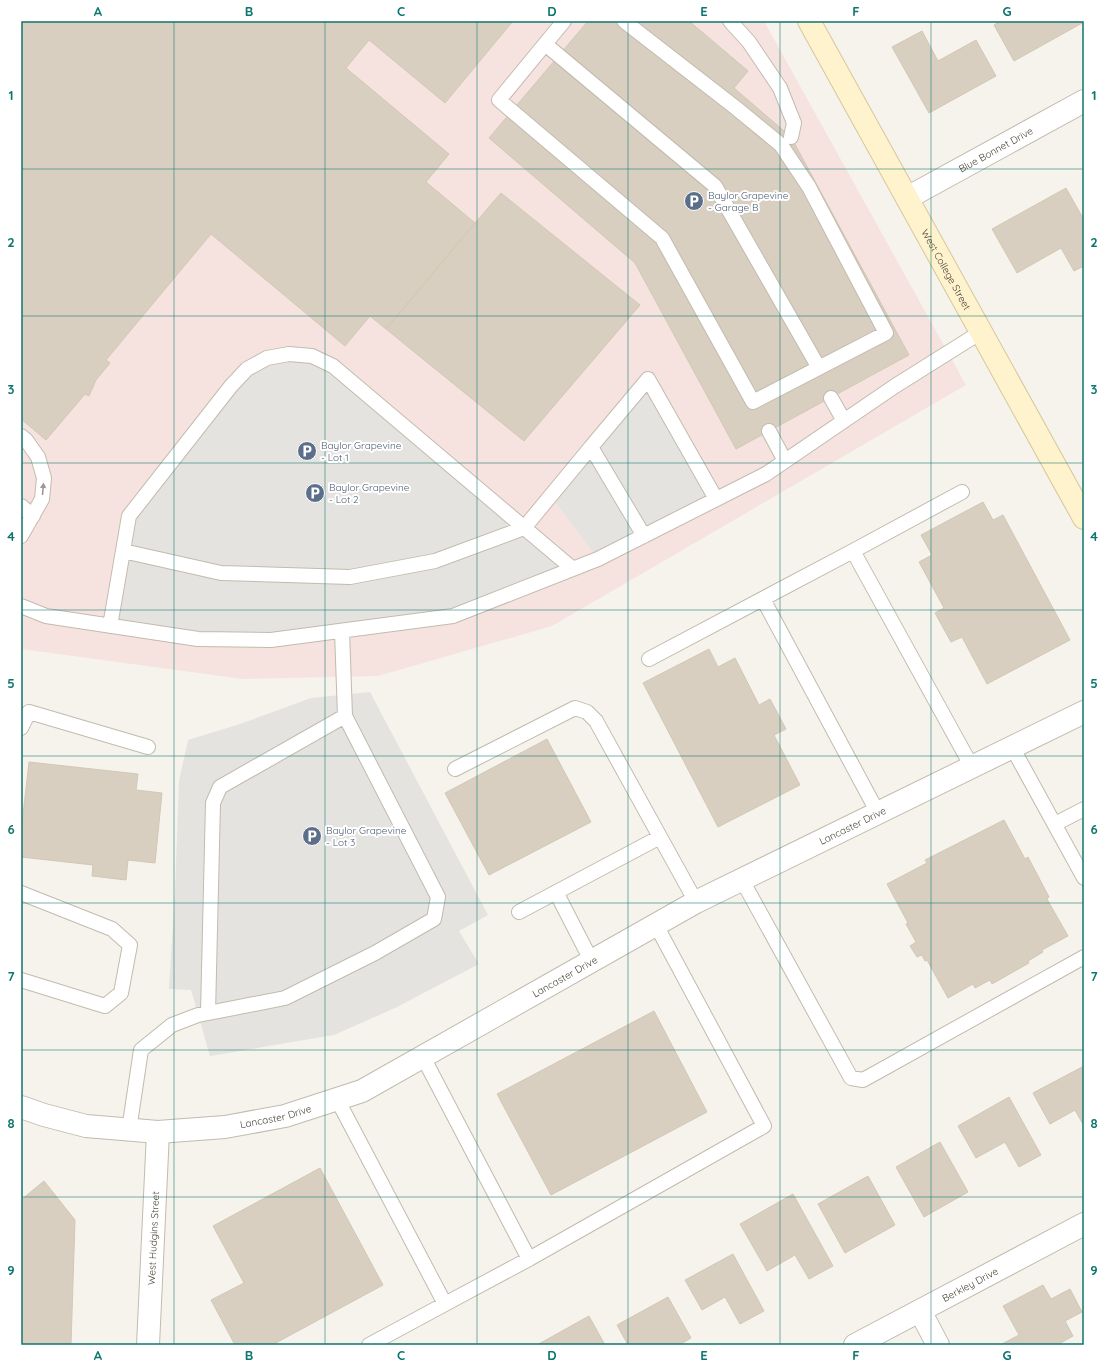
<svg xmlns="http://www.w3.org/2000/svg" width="1105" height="1366" font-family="Quicksand,sans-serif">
<rect width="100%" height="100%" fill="#f6f3ec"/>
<!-- medical -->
<path fill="#f6e3e0" d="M 21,21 L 764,21 L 966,385 L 552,626 L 378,676 L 243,679 L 21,649 Z"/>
<!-- parking -->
<path fill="#e5e3e0" d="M 312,356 L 573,569 L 453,616 L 271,640 L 110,626 L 129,516 L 247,369 Z
M 648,379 L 716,499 L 598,559 L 551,496 Z
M 370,692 L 488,915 L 459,931 L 479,964 L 395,1008 L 334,1035 L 210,1056 L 191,990 L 169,989 L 175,891 L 179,781 L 188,740 L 240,724 L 311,698 Z"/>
<!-- building -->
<path fill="#d8cfc1" stroke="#d3c7b4" d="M 21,21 L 513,21 L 445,103 L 369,40 L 346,68 L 449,154 L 426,182 L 475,223 L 386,329 L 370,316 L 345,346 L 211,234 L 106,360 L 110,363 L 96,380 L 89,396 L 85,394 L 46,440 L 21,419 Z
M 588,21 L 689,21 L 748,71 L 734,88 L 791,137 L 909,355 L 736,449 L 635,263 L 489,138 Z
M 1001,21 L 1084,21 L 1084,22 L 1014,61 L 994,25 Z
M 922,31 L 938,61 L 976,40 L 996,76 L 929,113 L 892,47 Z
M 1066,188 L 1084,220 L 1084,266 L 1074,271 L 1061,248 L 1017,273 L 992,229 Z
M 501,193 L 640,305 L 524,441 L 386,329 L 475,223 Z
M 983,502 L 993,520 L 1003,515 L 1070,640 L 987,684 L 962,637 L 951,642 L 935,613 L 944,608 L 919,562 L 932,555 L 921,535 Z
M 709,649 L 718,667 L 735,658 L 759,705 L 770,699 L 786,729 L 774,735 L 800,785 L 718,827 L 643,683 Z
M 547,739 L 591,822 L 489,875 L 445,793 Z
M 29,762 L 138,774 L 136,790 L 162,793 L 155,863 L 128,860 L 126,880 L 92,876 L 93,865 L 21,857 L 21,832 Z
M 1004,820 L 1025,859 L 1028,857 L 1049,897 L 1047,899 L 1068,936 L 1042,950 L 1043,952 L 1028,961 L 1029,963 L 992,984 L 990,980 L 975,988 L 973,984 L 948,998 L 927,960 L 925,961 L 922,955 L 917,957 L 910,946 L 916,942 L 906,924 L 908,923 L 887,884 L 927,863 L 925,860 Z
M 654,1011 L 707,1112 L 551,1195 L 497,1094 Z
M 1084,1066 L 1084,1126 L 1075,1110 L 1050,1124 L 1033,1093 Z
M 1009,1097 L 1041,1155 L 1019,1167 L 1005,1142 L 976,1158 L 958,1126 Z
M 940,1142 L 968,1192 L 924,1217 L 896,1167 Z
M 320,1168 L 383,1285 L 272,1345 L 235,1345 L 211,1300 L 244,1283 L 213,1226 Z
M 868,1176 L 895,1225 L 845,1253 L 818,1204 Z
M 44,1181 L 75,1220 L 71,1345 L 21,1345 L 21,1200 Z
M 793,1194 L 833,1266 L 809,1279 L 795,1255 L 767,1271 L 740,1224 Z
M 733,1254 L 764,1311 L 740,1324 L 725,1297 L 702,1310 L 685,1280 Z
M 1043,1285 L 1051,1299 L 1070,1289 L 1082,1312 L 1065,1321 L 1073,1336 L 1057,1345 L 1000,1345 L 1019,1335 L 1003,1306 Z
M 668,1297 L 691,1338 L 679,1345 L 628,1345 L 617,1325 Z
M 589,1316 L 605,1345 L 537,1345 Z"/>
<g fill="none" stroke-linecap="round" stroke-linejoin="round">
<defs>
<path id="lane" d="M 564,21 L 545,44 L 715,186 L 819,368
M 730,21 L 749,42 L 780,88 L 794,123 L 791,137
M 545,44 L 499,100 L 662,238 L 753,402 L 886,333 L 809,187 L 781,145 L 736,108 L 624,21
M 831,398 L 844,421
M 769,431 L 785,461
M 21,436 L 26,440 L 38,457 L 44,478 L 42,499 L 21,536
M 962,492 L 853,551 L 972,767
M 21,506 L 33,516
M 644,536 L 591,447 L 648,379 L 716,499
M 123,551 L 221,573 L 350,577 L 435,561 L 524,528 L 591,447
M 763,599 L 878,813
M 21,606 L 46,616 L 198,639 L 271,640 L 453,616 L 598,559 L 766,474 L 895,386 L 981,332
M 110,626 L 129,516 L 231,386 L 247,369 L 267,358 L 289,354 L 312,356 L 333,366 L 573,569
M 649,659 L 853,551
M 21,728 L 29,712 L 148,747
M 1012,747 L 1084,878
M 455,769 L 575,708 L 587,712 L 596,721 L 696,902
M 1055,824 L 1084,809
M 742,880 L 851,1078 L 863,1080 L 1084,957
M 556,892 L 592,962
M 21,893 L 112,929 L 130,945 L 121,993 L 105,1006 L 21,980
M 519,912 L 660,837
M 208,1013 L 213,803 L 220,787 L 345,716
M 423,1057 L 529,1259 L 764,1126 L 656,925
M 337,1099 L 445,1304 L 369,1345
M 129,1130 L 141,1050 L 172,1025 L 198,1015 L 285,998 L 375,953 L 434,919 L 438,897 L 345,716 L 342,631
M 445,1304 L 529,1259"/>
<g id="street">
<path id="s1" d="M 907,198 L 1084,101"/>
<path id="s2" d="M 21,1107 L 44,1115 L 86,1126 L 158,1132 L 225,1127 L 285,1116 L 362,1091 L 696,902 L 1084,712"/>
<path d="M 920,1311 L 938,1345"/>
<path id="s3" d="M 148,1345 L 158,1132"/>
<path id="s4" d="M 855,1345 L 1084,1224"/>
</g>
<g id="secondary">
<path id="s5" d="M 809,21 L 1084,518"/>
</g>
</defs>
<!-- lane casing -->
<use href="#lane" stroke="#c2bbae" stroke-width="16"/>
<!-- street casing -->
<use href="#street" stroke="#c2bbae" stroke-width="24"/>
<!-- secondary casing -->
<use href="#secondary" stroke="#d6c79b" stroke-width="24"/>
<!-- lane -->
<use href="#lane" stroke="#fff" stroke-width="14"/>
<!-- street -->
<use href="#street" stroke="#fff" stroke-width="22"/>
<!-- secondary -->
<use href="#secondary" stroke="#fff3cd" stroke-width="22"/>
</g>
<!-- one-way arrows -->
<defs><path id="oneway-solid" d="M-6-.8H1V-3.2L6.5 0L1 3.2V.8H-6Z"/></defs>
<use fill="#9c9892" href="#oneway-solid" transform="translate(43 489) rotate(-85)"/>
<!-- grid -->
<path fill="none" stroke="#0f766e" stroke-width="1" stroke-opacity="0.55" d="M 174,21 L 174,1345M 325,21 L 325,1345M 477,21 L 477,1345M 628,21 L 628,1345M 780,21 L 780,1345M 931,21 L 931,1345M 21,169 L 1084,169M 21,316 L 1084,316M 21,463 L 1084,463M 21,610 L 1084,610M 21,756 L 1084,756M 21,903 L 1084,903M 21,1050 L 1084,1050M 21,1197 L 1084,1197"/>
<!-- icons -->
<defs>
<symbol id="parking-disc" viewBox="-11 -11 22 22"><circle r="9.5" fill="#5c6f8a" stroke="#fff"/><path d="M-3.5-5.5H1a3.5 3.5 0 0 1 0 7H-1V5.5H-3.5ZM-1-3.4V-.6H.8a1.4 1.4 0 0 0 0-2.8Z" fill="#fff"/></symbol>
</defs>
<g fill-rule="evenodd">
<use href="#parking-disc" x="683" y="190" width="22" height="22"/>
<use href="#parking-disc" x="296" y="440" width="22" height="22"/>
<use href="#parking-disc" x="304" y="482" width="22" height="22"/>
<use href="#parking-disc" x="301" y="825" width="22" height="22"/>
</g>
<g text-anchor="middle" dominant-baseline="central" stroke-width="4" stroke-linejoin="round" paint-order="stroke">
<!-- street labels -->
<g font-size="10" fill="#4b4439" stroke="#fff">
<text stroke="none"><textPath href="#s1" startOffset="101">Blue Bonnet Drive</textPath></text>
<text stroke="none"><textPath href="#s5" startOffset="284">West College Street</textPath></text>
<text stroke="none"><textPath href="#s2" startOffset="907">Lancaster Drive</textPath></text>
<text stroke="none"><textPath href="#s2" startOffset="582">Lancaster Drive</textPath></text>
<text stroke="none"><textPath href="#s2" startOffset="259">Lancaster Drive</textPath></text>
<text stroke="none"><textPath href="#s3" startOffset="107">West Hudgins Street</textPath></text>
<text stroke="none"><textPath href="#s4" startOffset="130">Berkley Drive</textPath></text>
</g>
<!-- service labels -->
<g font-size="10" fill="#4e5e75" stroke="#fff" text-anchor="start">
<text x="708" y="195">Baylor Grapevine<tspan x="708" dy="12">- Garage B</tspan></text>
<text x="321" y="445">Baylor Grapevine<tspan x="321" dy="12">- Lot 1</tspan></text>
<text x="329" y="487">Baylor Grapevine<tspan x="329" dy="12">- Lot 2</tspan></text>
<text x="326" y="830">Baylor Grapevine<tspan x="326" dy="12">- Lot 3</tspan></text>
</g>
</g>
<!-- border -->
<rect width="1105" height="1366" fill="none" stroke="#ffffff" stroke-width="44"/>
<rect x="22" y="22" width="1061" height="1322" fill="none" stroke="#0f766e" stroke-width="1.5"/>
<g font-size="13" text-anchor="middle" font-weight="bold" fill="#0f766e">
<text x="98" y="16">A</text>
<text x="249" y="16">B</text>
<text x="401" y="16">C</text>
<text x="552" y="16">D</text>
<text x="704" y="16">E</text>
<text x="856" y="16">F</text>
<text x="1007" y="16">G</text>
<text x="11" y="100">1</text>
<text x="1094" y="100">1</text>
<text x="11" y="247">2</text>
<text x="1094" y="247">2</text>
<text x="11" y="394">3</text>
<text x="1094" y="394">3</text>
<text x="11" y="541">4</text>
<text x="1094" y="541">4</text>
<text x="11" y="688">5</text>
<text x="1094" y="688">5</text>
<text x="11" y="834">6</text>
<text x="1094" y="834">6</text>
<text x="11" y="981">7</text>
<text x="1094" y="981">7</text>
<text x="11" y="1128">8</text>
<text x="1094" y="1128">8</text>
<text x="11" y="1275">9</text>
<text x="1094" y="1275">9</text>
<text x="98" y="1360">A</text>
<text x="249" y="1360">B</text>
<text x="401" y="1360">C</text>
<text x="552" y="1360">D</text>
<text x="704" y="1360">E</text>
<text x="856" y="1360">F</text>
<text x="1007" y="1360">G</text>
</g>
</svg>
